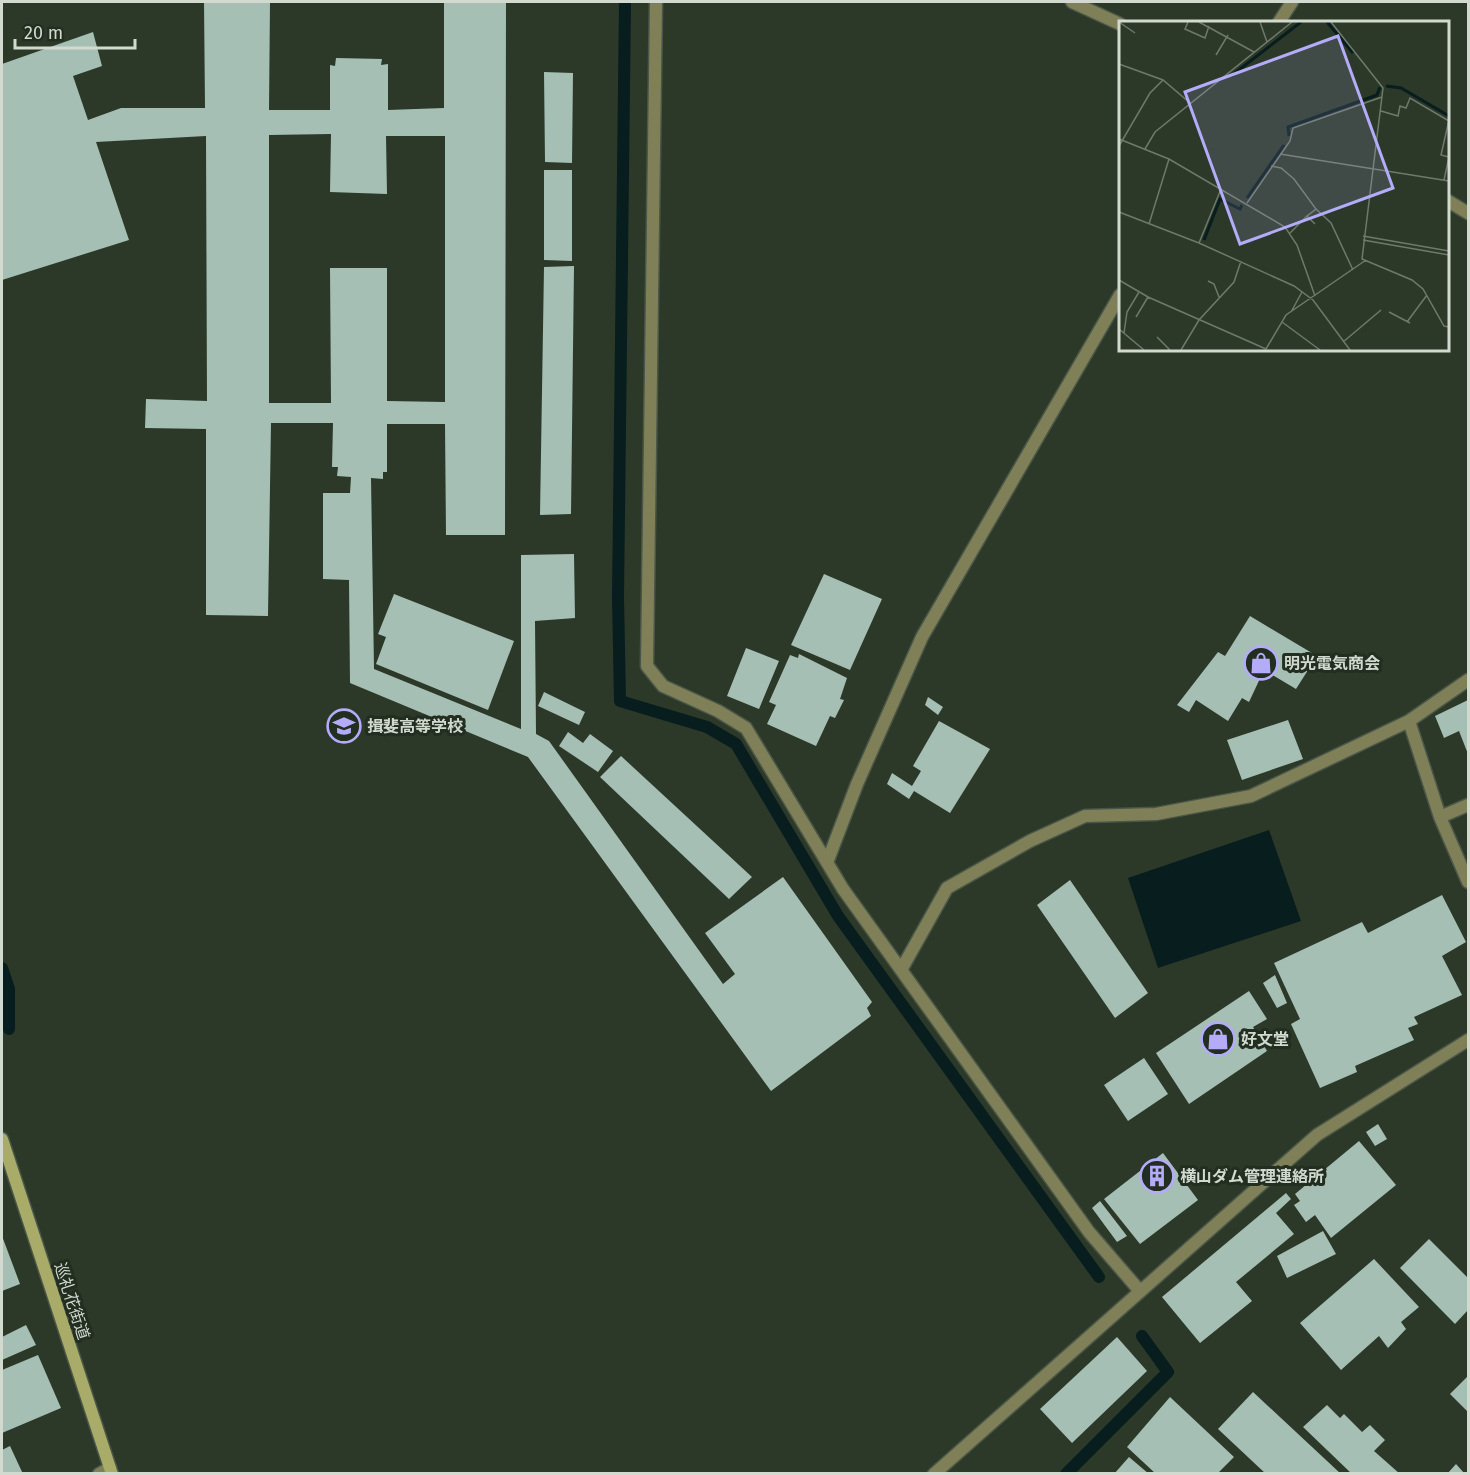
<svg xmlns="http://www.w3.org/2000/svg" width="1470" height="1475" font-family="'Fira Sans','Noto Sans JP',sans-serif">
<rect width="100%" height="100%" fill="#2c3929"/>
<!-- water -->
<path fill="#071d1e" d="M 1269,830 L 1301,921 L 1158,968 L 1128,878 Z"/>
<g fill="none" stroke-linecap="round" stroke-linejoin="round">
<!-- stream -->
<path stroke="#071d1e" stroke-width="12" d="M 625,2 L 618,597 L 620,701 L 707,727 L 736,744 L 838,916 L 1099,1277
M 2,968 L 9,989 L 9,1029
M 1066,1474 L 1168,1372 L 1142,1336"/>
</g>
<!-- building -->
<path fill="#a5bfb5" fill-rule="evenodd" d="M 204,2 L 270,2 L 269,110 L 330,110 L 330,65 L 335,66 L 336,58 L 382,59 L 381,65 L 388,64 L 388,110 L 444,108 L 444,2 L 506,2 L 505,535 L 446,535 L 445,424 L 387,424 L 387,472 L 383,472 L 383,479 L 371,478 L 374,669 L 521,729 L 521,555 L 574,554 L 575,618 L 535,621 L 536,734 L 549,741 L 723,984 L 735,974 L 705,933 L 783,877 L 872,1002 L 867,1008 L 871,1016 L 771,1091 L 528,757 L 350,683 L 349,580 L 323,579 L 323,493 L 350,493 L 351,477 L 337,476 L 338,467 L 332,467 L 333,423 L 271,423 L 268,616 L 206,615 L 206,429 L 145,428 L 146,399 L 207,401 L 206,136 L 96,142 L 129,240 L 2,280 L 2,64 L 93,32 L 102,66 L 73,76 L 88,120 L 121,108 L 205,108 ZM 331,134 L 330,192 L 387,194 L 386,136 L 445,136 L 445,402 L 387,401 L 387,268 L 330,268 L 331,403 L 269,403 L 269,135 Z
M 544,72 L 573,73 L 572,163 L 545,162 Z
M 544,170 L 572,170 L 572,261 L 544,260 Z
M 574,266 L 571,514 L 540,515 L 544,267 Z
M 824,574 L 882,599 L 850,670 L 791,645 Z
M 394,594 L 514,641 L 488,710 L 376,664 L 386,637 L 378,634 Z
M 1250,616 L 1317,656 L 1296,689 L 1264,670 L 1249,702 L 1242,698 L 1228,721 L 1196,700 L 1189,712 L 1177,705 L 1218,652 L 1225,656 Z
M 746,648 L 779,661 L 759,709 L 727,696 Z
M 799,654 L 847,678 L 840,699 L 844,700 L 835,718 L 830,716 L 816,746 L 767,724 L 776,705 L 769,702 L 790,655 L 798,658 Z
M 544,692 L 585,712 L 579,725 L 538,706 Z
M 928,697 L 943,707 L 938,715 L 925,705 Z
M 1468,700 L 1468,754 L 1459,731 L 1444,738 L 1435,716 Z
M 1288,720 L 1303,759 L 1242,780 L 1227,740 Z
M 939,721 L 990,749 L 950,813 L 914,791 L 909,799 L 887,784 L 892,773 L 912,786 L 921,771 L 913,766 Z
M 568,732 L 583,743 L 590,734 L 613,751 L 598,772 L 559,746 Z
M 621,756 L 752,877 L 729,899 L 600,777 Z
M 1070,880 L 1148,993 L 1115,1018 L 1037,905 Z
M 1442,895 L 1466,942 L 1442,956 L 1462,995 L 1414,1017 L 1418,1024 L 1408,1028 L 1414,1040 L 1355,1066 L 1357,1072 L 1320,1088 L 1291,1024 L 1300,1019 L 1274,963 L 1362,922 L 1368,933 Z
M 1275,975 L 1287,1003 L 1277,1008 L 1263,983 Z
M 1249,991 L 1267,1019 L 1253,1027 L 1267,1051 L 1189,1104 L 1156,1053 Z
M 1144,1058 L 1168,1094 L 1128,1121 L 1104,1085 Z
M 1378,1124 L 1387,1139 L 1375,1146 L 1366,1132 Z
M 1359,1141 L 1396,1185 L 1331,1238 L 1315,1215 L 1306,1222 L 1294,1205 L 1300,1201 L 1295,1194 Z
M 1163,1153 L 1198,1200 L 1140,1244 L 1104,1199 Z
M 1286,1193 L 1291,1199 L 1276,1213 L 1294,1234 L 1236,1282 L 1252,1301 L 1200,1343 L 1162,1297 Z
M 1100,1201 L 1127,1236 L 1117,1242 L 1092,1208 Z
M 1323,1231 L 1336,1254 L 1287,1278 L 1277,1256 Z
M 2,1236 L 20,1284 L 2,1291 Z
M 1429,1239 L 1468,1278 L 1468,1310 L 1455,1324 L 1400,1268 Z
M 1374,1259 L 1419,1307 L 1401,1322 L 1406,1329 L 1388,1348 L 1379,1336 L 1341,1370 L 1300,1323 Z
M 26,1325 L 36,1345 L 2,1360 L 2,1337 Z
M 1117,1337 L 1147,1371 L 1072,1443 L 1040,1409 Z
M 38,1355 L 61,1408 L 2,1433 L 2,1370 Z
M 1468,1376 L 1468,1412 L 1450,1394 Z
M 1253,1392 L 1341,1474 L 1266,1474 L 1218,1429 Z
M 1170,1397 L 1234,1457 L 1217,1474 L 1156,1474 L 1127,1447 Z
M 1327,1405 L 1340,1418 L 1344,1414 L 1362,1432 L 1370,1425 L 1385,1440 L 1374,1451 L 1400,1474 L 1352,1474 L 1303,1427 Z
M 10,1446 L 23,1474 L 2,1474 L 2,1450 Z
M 1129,1457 L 1149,1474 L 1114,1474 Z
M 1456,1464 L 1465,1474 L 1447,1474 Z"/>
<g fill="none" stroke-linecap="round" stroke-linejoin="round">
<defs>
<path id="street" d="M 656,2 L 647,666 L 663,686 L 718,711 L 746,728 L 843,889 L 1089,1232 L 1139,1290
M 1072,2 L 1120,24
M 1279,22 L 1292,2
M 1448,201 L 1468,213
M 1409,721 L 1468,680
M 1440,817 L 1468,882
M 828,860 L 857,784 L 922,637 L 1120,295
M 901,970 L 947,888 L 1030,841 L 1085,816 L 1156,814 L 1251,796 L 1409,721 L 1440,817 L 1468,805
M 99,1474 L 110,1468
M 934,1474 L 1317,1135 L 1468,1040"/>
<path id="secondary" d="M 2,1139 L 112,1474"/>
</defs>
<!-- street casing -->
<use href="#street" stroke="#4a5647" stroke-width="15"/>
<!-- secondary casing -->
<use href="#secondary" stroke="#4a5647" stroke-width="15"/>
<!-- street -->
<use href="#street" stroke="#7f8058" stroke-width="12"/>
<!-- secondary -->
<use href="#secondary" stroke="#a9ab68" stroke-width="12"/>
</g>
<!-- icons -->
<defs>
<symbol id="shop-ring" viewBox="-11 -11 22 22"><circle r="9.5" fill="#222e1f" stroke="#b4acf9" stroke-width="1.5"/><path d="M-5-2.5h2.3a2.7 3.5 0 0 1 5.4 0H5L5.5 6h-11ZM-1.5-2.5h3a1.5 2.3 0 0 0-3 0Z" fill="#b4acf9"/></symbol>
<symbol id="school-ring" viewBox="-11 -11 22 22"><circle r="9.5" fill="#222e1f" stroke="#b4acf9" stroke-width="1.5"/><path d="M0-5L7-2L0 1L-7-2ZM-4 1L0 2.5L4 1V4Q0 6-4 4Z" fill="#b4acf9"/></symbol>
<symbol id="building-ring" viewBox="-11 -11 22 22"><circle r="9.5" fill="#222e1f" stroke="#b4acf9" stroke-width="1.5"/><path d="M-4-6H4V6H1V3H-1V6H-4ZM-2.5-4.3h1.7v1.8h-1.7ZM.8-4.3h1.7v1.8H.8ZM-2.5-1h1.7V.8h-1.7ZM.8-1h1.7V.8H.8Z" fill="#b4acf9"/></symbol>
</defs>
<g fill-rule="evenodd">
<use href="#shop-ring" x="1242" y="644" width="38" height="38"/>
<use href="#school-ring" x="325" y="707" width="38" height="38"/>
<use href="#shop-ring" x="1199" y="1020" width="38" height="38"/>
<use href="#building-ring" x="1138" y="1157" width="38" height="38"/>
</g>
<g text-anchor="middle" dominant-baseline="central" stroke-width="6" stroke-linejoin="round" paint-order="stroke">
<!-- poi labels -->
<g font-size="16" font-weight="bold" fill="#d2dad0" stroke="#222e1f" text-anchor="start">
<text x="1284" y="663">明光電気商会</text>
<text x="367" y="726">揖斐高等学校</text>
<text x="1241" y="1039">好文堂</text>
<text x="1180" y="1176">横山ダム管理連絡所</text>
</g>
<!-- street labels -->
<g font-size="16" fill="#d2dad0" stroke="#222e1f">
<text transform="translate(72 1301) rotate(72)">巡礼花街道</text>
</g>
</g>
<!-- overview -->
<g transform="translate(1119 21)">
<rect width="330" height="330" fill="#2c3929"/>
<path fill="none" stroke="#071d1e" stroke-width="3" d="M 208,1 L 234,32M 112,55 L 182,1M 267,65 L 282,67 L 330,95M 170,115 L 169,106 L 258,74 L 261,66M 128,177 L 165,124M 85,219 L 101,178 L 121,188 L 123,184"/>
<path fill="none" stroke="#6e796c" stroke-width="1.5" d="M 0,1 L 16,12M 69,1 L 66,8 L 86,17 L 90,5M 80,1 L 135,31M 141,1 L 148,21M 212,1 L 264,67 L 243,238 L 293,259 L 304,268 L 325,305 L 330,306M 97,34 L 109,14M 0,43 L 44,59 L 71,82M 262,90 L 279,95 L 281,85 L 287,87 L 291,77 L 330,100M 0,118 L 50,138 L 166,206 L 178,224 L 196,275M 0,125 L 31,72 L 44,59M 26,128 L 36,111 L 173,1M 161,133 L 330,160M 152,145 L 162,147 L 175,158 L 197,188 L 188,195 L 196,203M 325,159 L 330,136 L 322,134 L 330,99M 128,182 L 171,120 L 174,107 L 263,76M 197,188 L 212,202 L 234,249M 0,191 L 80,222 L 175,265 L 194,279 L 231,329M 30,203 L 50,138M 171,212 L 188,195M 244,215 L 330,230M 244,219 L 330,234M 80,222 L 102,168M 0,259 L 29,276 L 147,328 L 167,294 L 247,239M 89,260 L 95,263 L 100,276M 172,291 L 183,271M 270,291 L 291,302M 17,296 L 29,276M 163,301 L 201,329M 288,301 L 308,274M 0,308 L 25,329M 5,312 L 8,291 L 20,271M 38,316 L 51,329M 224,321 L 262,289M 62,329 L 80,299 L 115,261 L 122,240"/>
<path fill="#b4acf9" fill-opacity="0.15" stroke="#b4acf9" stroke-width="3" d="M 219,15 L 274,167 L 121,223 L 66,71 Z"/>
<rect width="330" height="330" fill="none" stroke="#d2dad0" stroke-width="3"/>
</g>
<!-- border -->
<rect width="1470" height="1475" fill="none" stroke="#d2dad0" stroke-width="6"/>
<!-- scale -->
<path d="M15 39v9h120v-9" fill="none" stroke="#d2dad0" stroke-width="3"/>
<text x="24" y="39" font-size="18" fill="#d2dad0" stroke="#222e1f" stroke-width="4.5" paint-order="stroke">20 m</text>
</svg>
